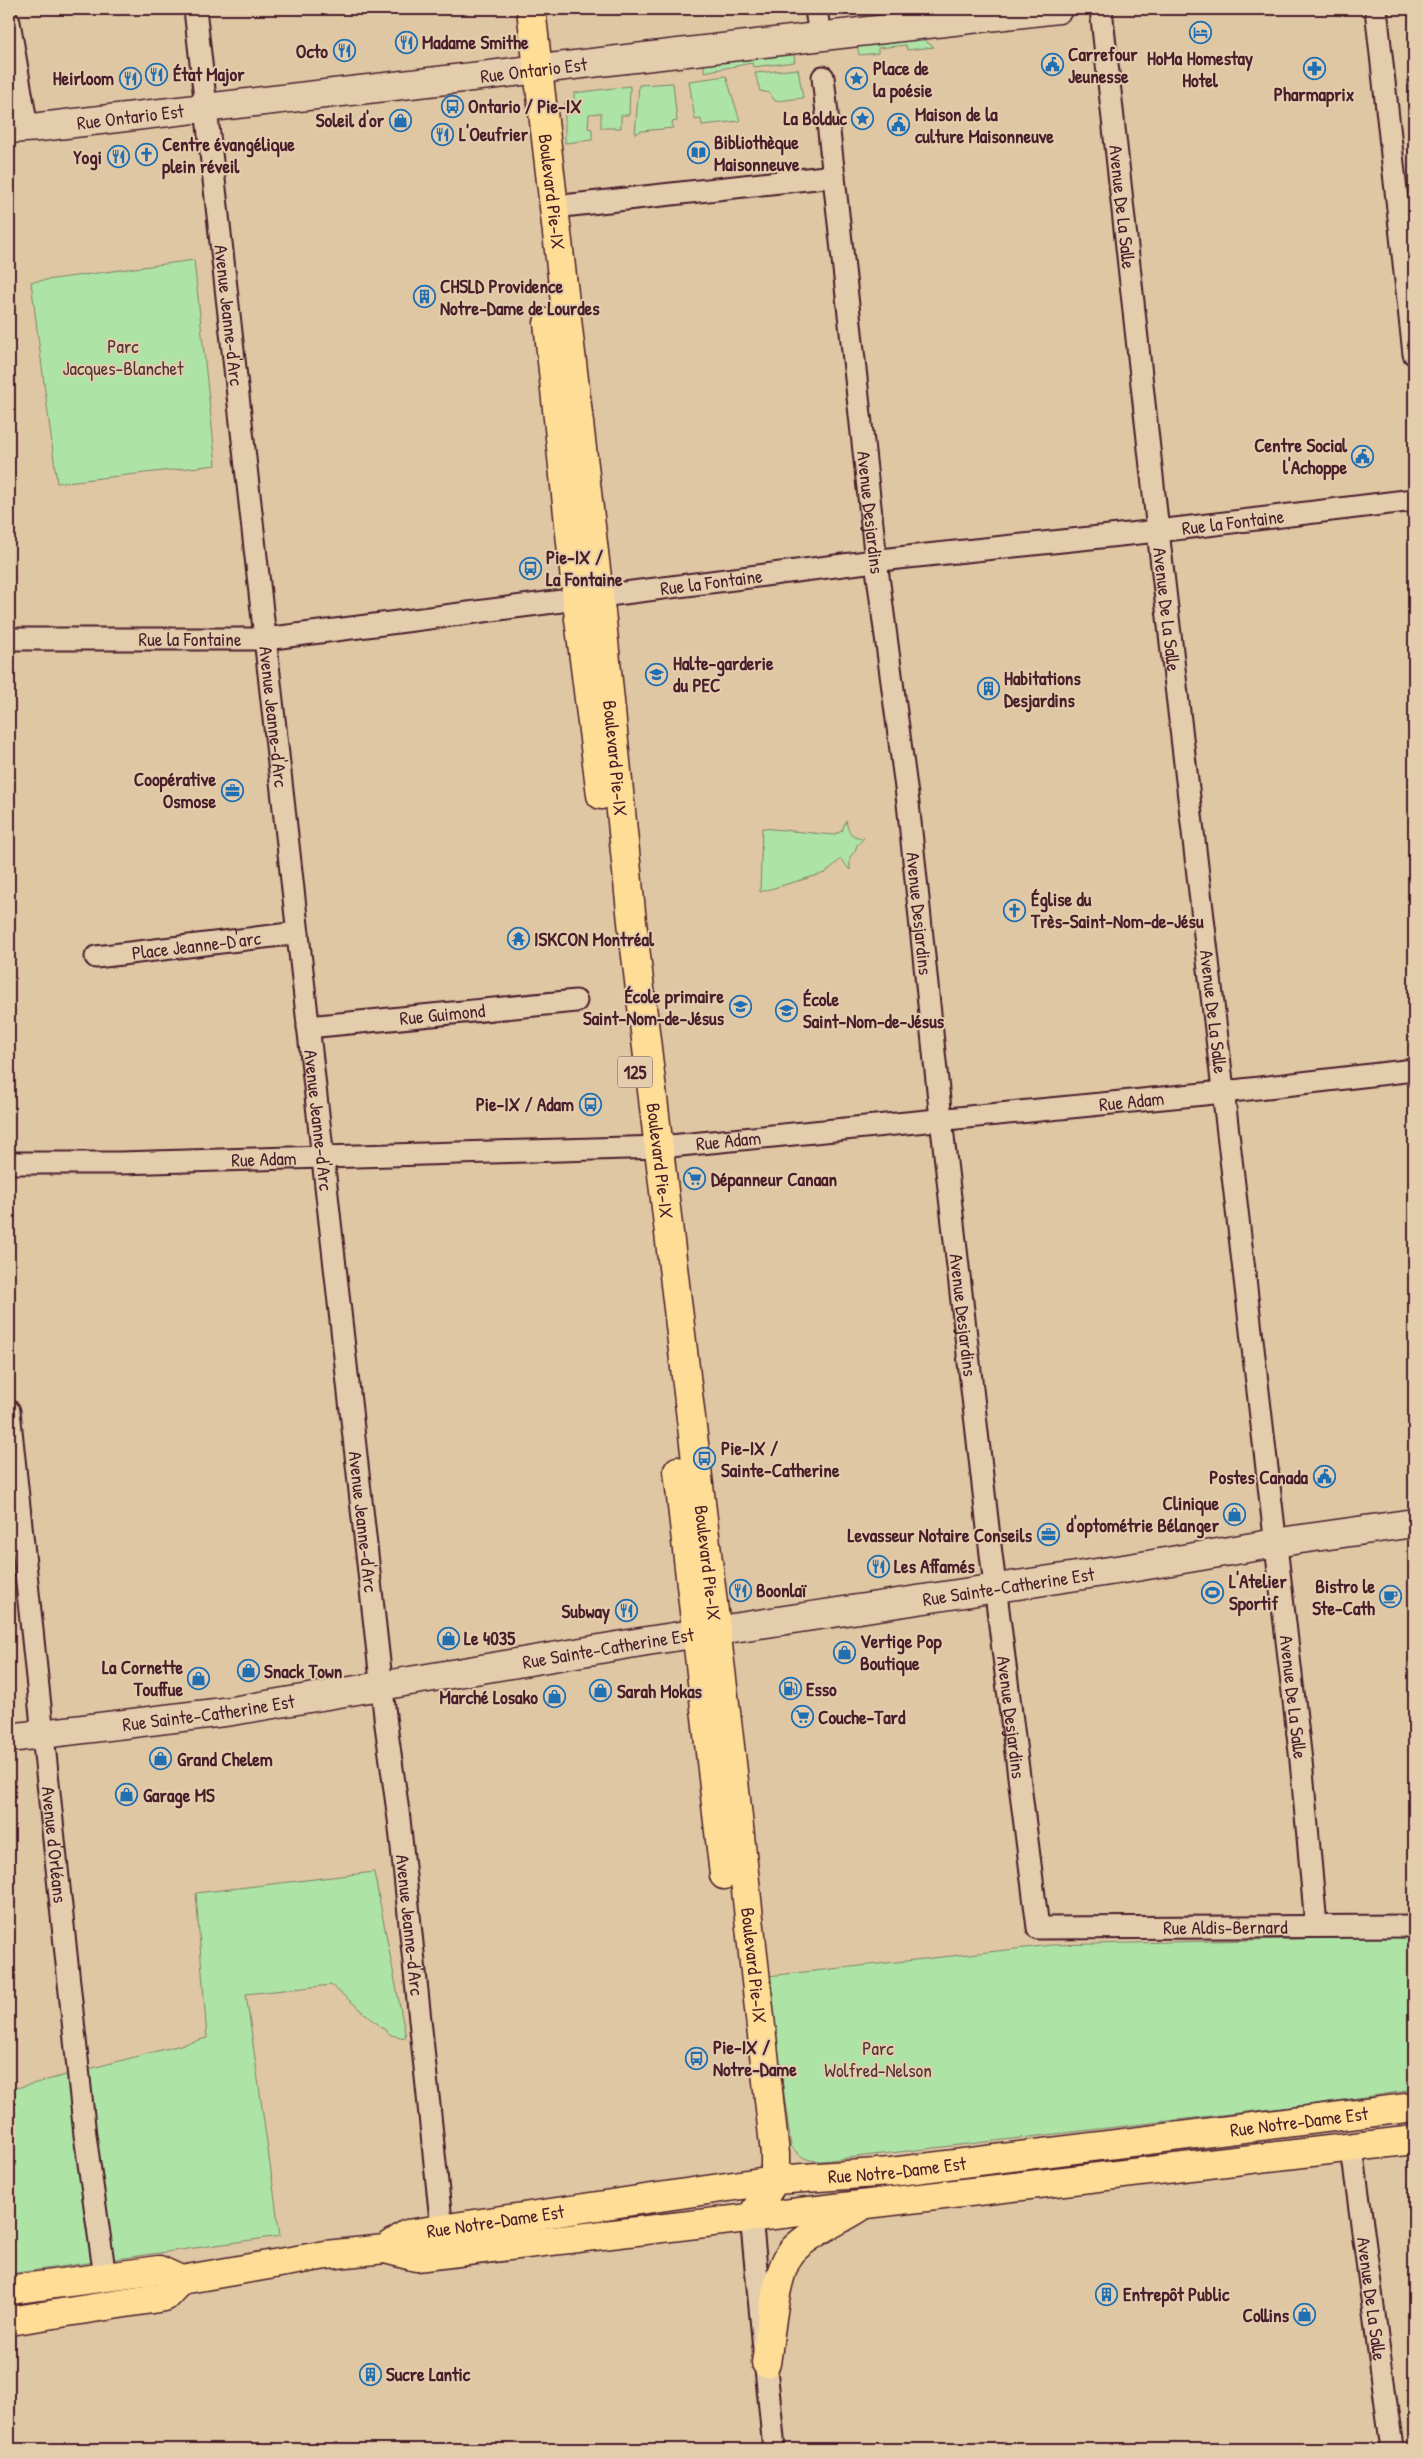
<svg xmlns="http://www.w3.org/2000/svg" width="1423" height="2458" font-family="'Patrick Hand',sans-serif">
<rect width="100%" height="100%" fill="#dfc7a4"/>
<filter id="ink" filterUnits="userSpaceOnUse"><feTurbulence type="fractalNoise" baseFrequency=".02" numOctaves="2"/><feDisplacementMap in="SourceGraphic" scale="10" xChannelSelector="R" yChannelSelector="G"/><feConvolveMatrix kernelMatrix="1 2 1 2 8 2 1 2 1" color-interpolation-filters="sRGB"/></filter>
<g filter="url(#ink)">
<!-- green -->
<path fill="#aee3a6" stroke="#7c8168" d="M 921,38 L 934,47 L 907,50 L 906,45 L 878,48 L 878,53 L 859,55 L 857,44 Z
M 793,50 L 795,62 L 753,67 L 752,63 L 704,72 L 704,61 Z
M 798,69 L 803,98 L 775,101 L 770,93 L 760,91 L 755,73 Z
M 726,76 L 740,121 L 702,125 L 701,119 L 695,120 L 689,81 Z
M 673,83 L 677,121 L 672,122 L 673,128 L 641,131 L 635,134 L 639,85 Z
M 630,86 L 629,115 L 621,115 L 621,128 L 601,128 L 601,113 L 589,114 L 588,128 L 592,129 L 592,140 L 565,143 L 565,102 L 574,102 L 574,93 Z
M 194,260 L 216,465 L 57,483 L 31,282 Z
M 846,820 C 848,833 851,837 864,838 L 857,845 L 855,851 L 850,857 L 850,870 L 841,859 L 825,873 L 760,892 L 762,828 L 833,835 L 842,831 Z
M 374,1872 L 406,2038 L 391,2035 L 331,1985 L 246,1994 L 280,2236 L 9,2274 L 9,2090 L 207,2038 L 196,1893 Z
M 1414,1936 L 1414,2090 L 1307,2105 L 821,2161 C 806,2161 800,2157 791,2146 L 768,1976 L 1052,1945 Z"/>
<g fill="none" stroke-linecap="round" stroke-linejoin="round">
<defs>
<g id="street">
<path id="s1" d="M 195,9 L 386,1725 L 399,1819 L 442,2230"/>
<path d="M 816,9 L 820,37"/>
<path id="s2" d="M 1101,9 L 1158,531 L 1301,1761 L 1316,1925"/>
<path d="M 1376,9 L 1414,354"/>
<path d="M 9,22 L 27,128"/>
<path id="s3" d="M 823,77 L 876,561 L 908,803 L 941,1119 L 991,1554 L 1038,1928 L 1414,1926"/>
<path d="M 554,207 L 834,176"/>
<path id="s4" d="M 9,639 L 265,639 L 898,558 L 1158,531 L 1414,500"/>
<path id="s5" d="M 96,957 L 298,933"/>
<path id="s6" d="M 308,1027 L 576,1001"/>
<path id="s7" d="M 9,1163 L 120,1163 L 660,1147 L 1224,1092 L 1414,1070"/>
<path id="s8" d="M 9,1411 L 85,2135 L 105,2277"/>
<path id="s9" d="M 1352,2149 L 1392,2449"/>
<path d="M 751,2217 L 774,2449"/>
</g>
<g id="secondary">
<path id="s10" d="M 9,129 L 40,127 L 1058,9"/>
<path id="s11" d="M 9,1738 L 232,1711 L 647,1641 L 1136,1567 L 1294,1540 L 1414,1523"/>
</g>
<g id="primary">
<path id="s12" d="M 531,9 L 602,621 L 632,922 L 732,1763 L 775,2154 L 775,2180 L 751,2217"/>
<path d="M 548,323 L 579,619 L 601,795"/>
<path d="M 678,1471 L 724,1875"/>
<path id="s13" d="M 385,2249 L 407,2234 L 775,2180 L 891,2172 L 1414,2107"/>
<path d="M 9,2290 L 159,2270 L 181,2280 L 326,2255 L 385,2249 L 416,2257 L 1414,2140"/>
<path d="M 9,2321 L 165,2297 L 181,2280"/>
<path d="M 766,2363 C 771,2334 774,2269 794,2249 C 811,2232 839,2221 859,2208"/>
</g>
</defs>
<!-- street casing -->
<use href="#street" stroke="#4a1f2b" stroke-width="25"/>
<!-- secondary casing -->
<use href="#secondary" stroke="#4a1f2b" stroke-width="31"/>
<!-- primary casing -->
<use href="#primary" stroke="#4a1f2b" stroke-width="31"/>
<!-- street -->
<use href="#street" stroke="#e3cdad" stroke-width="21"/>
<!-- secondary -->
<use href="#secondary" stroke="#e3cdad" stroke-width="28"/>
<!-- primary -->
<use href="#primary" stroke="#fedd96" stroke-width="28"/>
</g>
</g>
<!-- icons -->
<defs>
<symbol id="hotel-ring" viewBox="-11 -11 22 22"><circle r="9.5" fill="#e3cdad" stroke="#1f6fb2" stroke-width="1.5"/><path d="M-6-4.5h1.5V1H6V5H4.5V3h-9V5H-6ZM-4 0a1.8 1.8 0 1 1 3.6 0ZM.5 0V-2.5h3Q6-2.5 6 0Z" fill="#1f6fb2"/></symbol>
<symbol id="restaurant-ring" viewBox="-11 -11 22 22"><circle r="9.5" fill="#e3cdad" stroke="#1f6fb2" stroke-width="1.5"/><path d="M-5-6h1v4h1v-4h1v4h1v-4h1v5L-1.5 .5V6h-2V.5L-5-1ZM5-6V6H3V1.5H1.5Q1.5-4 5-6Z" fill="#1f6fb2"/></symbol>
<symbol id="civic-ring" viewBox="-11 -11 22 22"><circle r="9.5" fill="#e3cdad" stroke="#1f6fb2" stroke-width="1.5"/><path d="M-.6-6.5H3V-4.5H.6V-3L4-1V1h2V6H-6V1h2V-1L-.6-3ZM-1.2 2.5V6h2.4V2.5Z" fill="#1f6fb2"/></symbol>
<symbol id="pharmacy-ring" viewBox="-11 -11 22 22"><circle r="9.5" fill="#e3cdad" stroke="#1f6fb2" stroke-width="1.5"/><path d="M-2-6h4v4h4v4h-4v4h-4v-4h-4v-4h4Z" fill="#1f6fb2"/></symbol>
<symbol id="sight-ring" viewBox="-11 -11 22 22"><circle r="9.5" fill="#e3cdad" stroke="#1f6fb2" stroke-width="1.5"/><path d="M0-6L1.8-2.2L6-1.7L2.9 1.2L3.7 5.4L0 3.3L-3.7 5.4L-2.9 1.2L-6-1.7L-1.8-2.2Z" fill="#1f6fb2"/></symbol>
<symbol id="bus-ring" viewBox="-11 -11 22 22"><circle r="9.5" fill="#e3cdad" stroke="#1f6fb2" stroke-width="1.5"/><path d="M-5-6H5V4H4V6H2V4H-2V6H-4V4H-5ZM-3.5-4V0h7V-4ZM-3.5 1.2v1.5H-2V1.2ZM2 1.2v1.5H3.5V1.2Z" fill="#1f6fb2"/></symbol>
<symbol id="shop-ring" viewBox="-11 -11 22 22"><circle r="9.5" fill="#e3cdad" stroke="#1f6fb2" stroke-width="1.5"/><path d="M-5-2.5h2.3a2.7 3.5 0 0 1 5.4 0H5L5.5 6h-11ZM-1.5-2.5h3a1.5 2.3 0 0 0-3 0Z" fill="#1f6fb2"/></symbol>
<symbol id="library-ring" viewBox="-11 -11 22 22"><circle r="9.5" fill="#e3cdad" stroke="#1f6fb2" stroke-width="1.5"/><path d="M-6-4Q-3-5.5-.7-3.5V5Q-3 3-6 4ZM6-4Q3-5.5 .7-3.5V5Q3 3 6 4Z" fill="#1f6fb2"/></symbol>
<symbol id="church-ring" viewBox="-11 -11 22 22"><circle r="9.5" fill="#e3cdad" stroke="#1f6fb2" stroke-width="1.5"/><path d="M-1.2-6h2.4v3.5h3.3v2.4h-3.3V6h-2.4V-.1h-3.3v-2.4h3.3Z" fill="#1f6fb2"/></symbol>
<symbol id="building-ring" viewBox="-11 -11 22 22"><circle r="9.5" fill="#e3cdad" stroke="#1f6fb2" stroke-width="1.5"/><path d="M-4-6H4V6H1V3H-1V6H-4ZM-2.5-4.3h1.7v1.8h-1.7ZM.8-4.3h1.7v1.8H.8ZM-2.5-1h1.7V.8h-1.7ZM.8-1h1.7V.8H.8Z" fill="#1f6fb2"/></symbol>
<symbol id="school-ring" viewBox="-11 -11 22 22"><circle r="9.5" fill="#e3cdad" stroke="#1f6fb2" stroke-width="1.5"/><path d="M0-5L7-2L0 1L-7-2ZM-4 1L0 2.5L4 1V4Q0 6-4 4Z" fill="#1f6fb2"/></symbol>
<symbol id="office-ring" viewBox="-11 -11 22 22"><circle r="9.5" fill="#e3cdad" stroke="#1f6fb2" stroke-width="1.5"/><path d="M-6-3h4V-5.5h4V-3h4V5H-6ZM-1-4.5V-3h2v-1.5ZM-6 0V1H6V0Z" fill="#1f6fb2"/></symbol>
<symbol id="temple-ring" viewBox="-11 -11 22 22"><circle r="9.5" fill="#e3cdad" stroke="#1f6fb2" stroke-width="1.5"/><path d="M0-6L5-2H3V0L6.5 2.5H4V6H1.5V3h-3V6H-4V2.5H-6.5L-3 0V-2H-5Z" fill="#1f6fb2"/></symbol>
<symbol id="supermarket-ring" viewBox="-11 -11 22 22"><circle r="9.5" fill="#e3cdad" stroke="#1f6fb2" stroke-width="1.5"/><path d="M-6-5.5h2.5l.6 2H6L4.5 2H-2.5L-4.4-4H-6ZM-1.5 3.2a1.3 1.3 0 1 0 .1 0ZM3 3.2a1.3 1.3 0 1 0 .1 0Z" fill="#1f6fb2"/></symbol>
<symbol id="stadium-ring" viewBox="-11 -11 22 22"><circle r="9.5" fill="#e3cdad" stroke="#1f6fb2" stroke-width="1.5"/><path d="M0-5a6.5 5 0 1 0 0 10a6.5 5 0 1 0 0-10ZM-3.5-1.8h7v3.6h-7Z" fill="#1f6fb2"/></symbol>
<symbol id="cafe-ring" viewBox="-11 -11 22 22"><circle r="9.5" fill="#e3cdad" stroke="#1f6fb2" stroke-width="1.5"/><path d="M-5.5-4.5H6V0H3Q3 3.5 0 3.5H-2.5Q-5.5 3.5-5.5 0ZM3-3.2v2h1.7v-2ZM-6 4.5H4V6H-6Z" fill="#1f6fb2"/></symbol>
<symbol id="fuel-ring" viewBox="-11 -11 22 22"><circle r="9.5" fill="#e3cdad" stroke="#1f6fb2" stroke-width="1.5"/><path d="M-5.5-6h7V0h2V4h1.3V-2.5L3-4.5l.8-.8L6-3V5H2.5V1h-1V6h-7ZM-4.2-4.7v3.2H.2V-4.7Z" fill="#1f6fb2"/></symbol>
</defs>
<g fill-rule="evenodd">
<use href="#hotel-ring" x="1188" y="20" width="25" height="25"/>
<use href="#restaurant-ring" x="394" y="30" width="25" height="25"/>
<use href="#restaurant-ring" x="332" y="38" width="25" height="25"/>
<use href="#civic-ring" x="1040" y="52" width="25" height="25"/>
<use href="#pharmacy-ring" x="1302" y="56" width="25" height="25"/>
<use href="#restaurant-ring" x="144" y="62" width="25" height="25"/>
<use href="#restaurant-ring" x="118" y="66" width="25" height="25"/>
<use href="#sight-ring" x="844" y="66" width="25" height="25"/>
<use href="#bus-ring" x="440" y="94" width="25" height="25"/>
<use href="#sight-ring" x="850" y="106" width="25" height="25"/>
<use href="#shop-ring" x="388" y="108" width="25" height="25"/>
<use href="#civic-ring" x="886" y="112" width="25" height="25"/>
<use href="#restaurant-ring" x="430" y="122" width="25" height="25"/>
<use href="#library-ring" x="686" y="140" width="25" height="25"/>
<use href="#church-ring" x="134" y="142" width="25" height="25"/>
<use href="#restaurant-ring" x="106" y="144" width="25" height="25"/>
<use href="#building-ring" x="412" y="284" width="25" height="25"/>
<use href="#civic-ring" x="1350" y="444" width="25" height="25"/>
<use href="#bus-ring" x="518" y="556" width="25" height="25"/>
<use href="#school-ring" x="644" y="662" width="25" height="25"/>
<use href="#building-ring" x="976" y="676" width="25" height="25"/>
<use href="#office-ring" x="220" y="778" width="25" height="25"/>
<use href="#church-ring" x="1002" y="898" width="25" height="25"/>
<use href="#temple-ring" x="506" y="926" width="25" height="25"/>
<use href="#school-ring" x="728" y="994" width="25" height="25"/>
<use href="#school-ring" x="774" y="998" width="25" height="25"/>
<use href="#bus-ring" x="578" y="1092" width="25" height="25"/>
<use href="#supermarket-ring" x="682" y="1166" width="25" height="25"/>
<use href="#bus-ring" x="692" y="1446" width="25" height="25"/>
<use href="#civic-ring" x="1312" y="1464" width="25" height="25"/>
<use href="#shop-ring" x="1222" y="1502" width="25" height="25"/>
<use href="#office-ring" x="1036" y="1522" width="25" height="25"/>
<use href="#restaurant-ring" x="866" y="1554" width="25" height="25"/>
<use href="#restaurant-ring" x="728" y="1578" width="25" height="25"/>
<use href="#stadium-ring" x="1200" y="1580" width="25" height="25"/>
<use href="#cafe-ring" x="1378" y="1584" width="25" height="25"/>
<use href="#restaurant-ring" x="614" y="1598" width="25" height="25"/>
<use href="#shop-ring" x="436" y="1626" width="25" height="25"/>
<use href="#shop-ring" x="832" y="1640" width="25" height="25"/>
<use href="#shop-ring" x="236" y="1658" width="25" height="25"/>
<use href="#shop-ring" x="186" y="1666" width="25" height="25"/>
<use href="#fuel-ring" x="778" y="1676" width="25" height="25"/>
<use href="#shop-ring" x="588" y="1678" width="25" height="25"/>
<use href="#shop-ring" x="542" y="1684" width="25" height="25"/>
<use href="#supermarket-ring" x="790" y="1704" width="25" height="25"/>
<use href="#shop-ring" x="148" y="1746" width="25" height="25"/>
<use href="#shop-ring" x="114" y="1782" width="25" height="25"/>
<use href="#bus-ring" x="684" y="2046" width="25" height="25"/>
<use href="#building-ring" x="1094" y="2282" width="25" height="25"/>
<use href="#shop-ring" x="1292" y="2302" width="25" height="25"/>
<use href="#building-ring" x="358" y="2362" width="25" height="25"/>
</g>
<g text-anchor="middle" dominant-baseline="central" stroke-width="4" stroke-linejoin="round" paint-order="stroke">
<!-- shield labels -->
<rect fill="#e3cdad" stroke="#785352" stroke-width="1" x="617.5" y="1056.5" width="35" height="31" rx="4"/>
<g font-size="18" font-weight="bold" fill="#4a1f2b">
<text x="635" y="1072">125</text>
</g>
<!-- poi labels -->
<g font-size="19" font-weight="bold" fill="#4a1f2b" stroke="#e3cdad" text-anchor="start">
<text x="422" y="42">Madame Smithe</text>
<text x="328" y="51" text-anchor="end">Octo</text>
<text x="1068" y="54">Carrefour<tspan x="1068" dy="22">Jeunesse</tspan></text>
<text x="1200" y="58" text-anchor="middle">HoMa Homestay<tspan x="1200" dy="22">Hotel</tspan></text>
<text x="873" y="68">Place de<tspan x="873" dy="22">la poésie</tspan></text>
<text x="173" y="74">État Major</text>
<text x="114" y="78" text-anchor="end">Heirloom</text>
<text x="1314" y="94" text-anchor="middle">Pharmaprix</text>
<text x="468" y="106">Ontario / Pie-IX</text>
<text x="915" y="114">Maison de la<tspan x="915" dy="22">culture Maisonneuve</tspan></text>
<text x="847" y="118" text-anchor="end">La Bolduc</text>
<text x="384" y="120" text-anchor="end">Soleil d'or</text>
<text x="459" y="134">L'Oeufrier</text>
<text x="714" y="142">Bibliothèque<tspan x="714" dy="22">Maisonneuve</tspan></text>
<text x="162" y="144">Centre évangélique<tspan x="162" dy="22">plein réveil</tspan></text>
<text x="102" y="157" text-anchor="end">Yogi</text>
<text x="440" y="286">CHSLD Providence<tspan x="440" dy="22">Notre-Dame de Lourdes</tspan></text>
<text x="1347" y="445" text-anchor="end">Centre Social<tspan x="1347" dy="22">l'Achoppe</tspan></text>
<text x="546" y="557">Pie-IX /<tspan x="546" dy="22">La Fontaine</tspan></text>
<text x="673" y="663">Halte-garderie<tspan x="673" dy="22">du PEC</tspan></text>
<text x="1004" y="678">Habitations<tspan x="1004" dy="22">Desjardins</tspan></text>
<text x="216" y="779" text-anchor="end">Coopérative<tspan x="216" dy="22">Osmose</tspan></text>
<text x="1031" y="899">Église du<tspan x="1031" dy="22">Très-Saint-Nom-de-Jésu</tspan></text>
<text x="534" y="939">ISKCON Montréal</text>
<text x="724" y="996" text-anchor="end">École primaire<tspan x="724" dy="22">Saint-Nom-de-Jésus</tspan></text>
<text x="803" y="999">École<tspan x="803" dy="22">Saint-Nom-de-Jésus</tspan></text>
<text x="574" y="1104" text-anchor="end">Pie-IX / Adam</text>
<text x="711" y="1179">Dépanneur Canaan</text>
<text x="721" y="1448">Pie-IX /<tspan x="721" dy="22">Sainte-Catherine</tspan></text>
<text x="1308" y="1477" text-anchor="end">Postes Canada</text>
<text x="1219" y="1503" text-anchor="end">Clinique<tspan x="1219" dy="22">d'optométrie Bélanger</tspan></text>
<text x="1032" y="1535" text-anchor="end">Levasseur Notaire Conseils</text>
<text x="894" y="1566">Les Affamés</text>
<text x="1229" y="1581">L'Atelier<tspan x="1229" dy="22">Sportif</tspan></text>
<text x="1375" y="1586" text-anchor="end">Bistro le<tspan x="1375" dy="22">Ste-Cath</tspan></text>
<text x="756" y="1590">Boonlaï</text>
<text x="610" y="1611" text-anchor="end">Subway</text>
<text x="464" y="1638">Le 4035</text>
<text x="860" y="1641">Vertige Pop<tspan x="860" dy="22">Boutique</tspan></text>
<text x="183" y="1667" text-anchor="end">La Cornette<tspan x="183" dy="22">Touffue</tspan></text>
<text x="264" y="1671">Snack Town</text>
<text x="806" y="1689">Esso</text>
<text x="617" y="1691">Sarah Mokas</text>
<text x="538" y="1697" text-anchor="end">Marché Losako</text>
<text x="818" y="1717">Couche-Tard</text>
<text x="177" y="1759">Grand Chelem</text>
<text x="143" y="1795">Garage MS</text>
<text x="713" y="2047">Pie-IX /<tspan x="713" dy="22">Notre-Dame</tspan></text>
<text x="1123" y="2294">Entrepôt Public</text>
<text x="1289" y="2315" text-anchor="end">Collins</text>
<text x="386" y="2374">Sucre Lantic</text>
</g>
<!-- street labels -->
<g font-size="19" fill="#4a1f2b" stroke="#e3cdad">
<text stroke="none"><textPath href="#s10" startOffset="528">Rue Ontario Est</textPath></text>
<text stroke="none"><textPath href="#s10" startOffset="122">Rue Ontario Est</textPath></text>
<text stroke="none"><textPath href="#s12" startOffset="184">Boulevard Pie-IX</textPath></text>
<text stroke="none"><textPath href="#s2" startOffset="199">Avenue De La Salle</textPath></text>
<text stroke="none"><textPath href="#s1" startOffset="308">Avenue Jeanne-d'Arc</textPath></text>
<text stroke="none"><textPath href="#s3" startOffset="438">Avenue Desjardins</textPath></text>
<text stroke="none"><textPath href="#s4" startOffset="1231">Rue la Fontaine</textPath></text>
<text stroke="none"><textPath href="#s4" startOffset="706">Rue la Fontaine</textPath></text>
<text stroke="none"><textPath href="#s2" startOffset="604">Avenue De La Salle</textPath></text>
<text stroke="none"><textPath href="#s4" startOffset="181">Rue la Fontaine</textPath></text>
<text stroke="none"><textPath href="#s1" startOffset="712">Avenue Jeanne-d'Arc</textPath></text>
<text stroke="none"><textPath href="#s12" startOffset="754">Boulevard Pie-IX</textPath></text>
<text stroke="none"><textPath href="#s3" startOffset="842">Avenue Desjardins</textPath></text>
<text stroke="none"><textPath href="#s5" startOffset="101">Place Jeanne-D'arc</textPath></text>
<text stroke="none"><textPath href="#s2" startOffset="1009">Avenue De La Salle</textPath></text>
<text stroke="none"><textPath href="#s6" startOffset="135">Rue Guimond</textPath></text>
<text stroke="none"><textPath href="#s7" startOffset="1125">Rue Adam</textPath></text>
<text stroke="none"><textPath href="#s1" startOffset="1118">Avenue Jeanne-d'Arc</textPath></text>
<text stroke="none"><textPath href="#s7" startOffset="720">Rue Adam</textPath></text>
<text stroke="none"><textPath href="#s7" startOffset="255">Rue Adam</textPath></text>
<text stroke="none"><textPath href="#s12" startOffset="1159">Boulevard Pie-IX</textPath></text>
<text stroke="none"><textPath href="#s3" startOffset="1246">Avenue Desjardins</textPath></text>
<text stroke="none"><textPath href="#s1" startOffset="1522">Avenue Jeanne-d'Arc</textPath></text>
<text stroke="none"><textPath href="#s12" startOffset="1564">Boulevard Pie-IX</textPath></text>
<text stroke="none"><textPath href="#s11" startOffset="1011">Rue Sainte-Catherine Est</textPath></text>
<text stroke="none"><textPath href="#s11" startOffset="606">Rue Sainte-Catherine Est</textPath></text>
<text stroke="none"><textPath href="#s2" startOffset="1699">Avenue De La Salle</textPath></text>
<text stroke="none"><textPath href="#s11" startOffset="201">Rue Sainte-Catherine Est</textPath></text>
<text stroke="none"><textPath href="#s3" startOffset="1651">Avenue Desjardins</textPath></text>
<text stroke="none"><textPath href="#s8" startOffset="436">Avenue d'Orléans</textPath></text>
<text stroke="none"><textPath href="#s1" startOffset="1928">Avenue Jeanne-d'Arc</textPath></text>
<text stroke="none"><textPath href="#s3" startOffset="2051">Rue Aldis-Bernard</textPath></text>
<text stroke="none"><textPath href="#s12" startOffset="1969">Boulevard Pie-IX</textPath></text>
<text stroke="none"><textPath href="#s13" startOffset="926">Rue Notre-Dame Est</textPath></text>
<text stroke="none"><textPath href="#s13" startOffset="521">Rue Notre-Dame Est</textPath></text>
<text stroke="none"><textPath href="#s13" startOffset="116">Rue Notre-Dame Est</textPath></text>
<text stroke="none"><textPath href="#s9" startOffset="151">Avenue De La Salle</textPath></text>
</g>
<!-- park labels -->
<g font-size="19" fill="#543337" stroke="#e3cdad">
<text x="123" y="346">Parc<tspan x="123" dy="22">Jacques-Blanchet</tspan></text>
<text x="878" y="2048">Parc<tspan x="878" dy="22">Wolfred-Nelson</tspan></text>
</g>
</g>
<!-- margin -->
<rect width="1423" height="2458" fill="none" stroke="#e3cdad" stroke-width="30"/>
<rect x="15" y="15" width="1393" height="2428" fill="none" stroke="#4a1f2b" stroke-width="2" filter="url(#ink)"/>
</svg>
